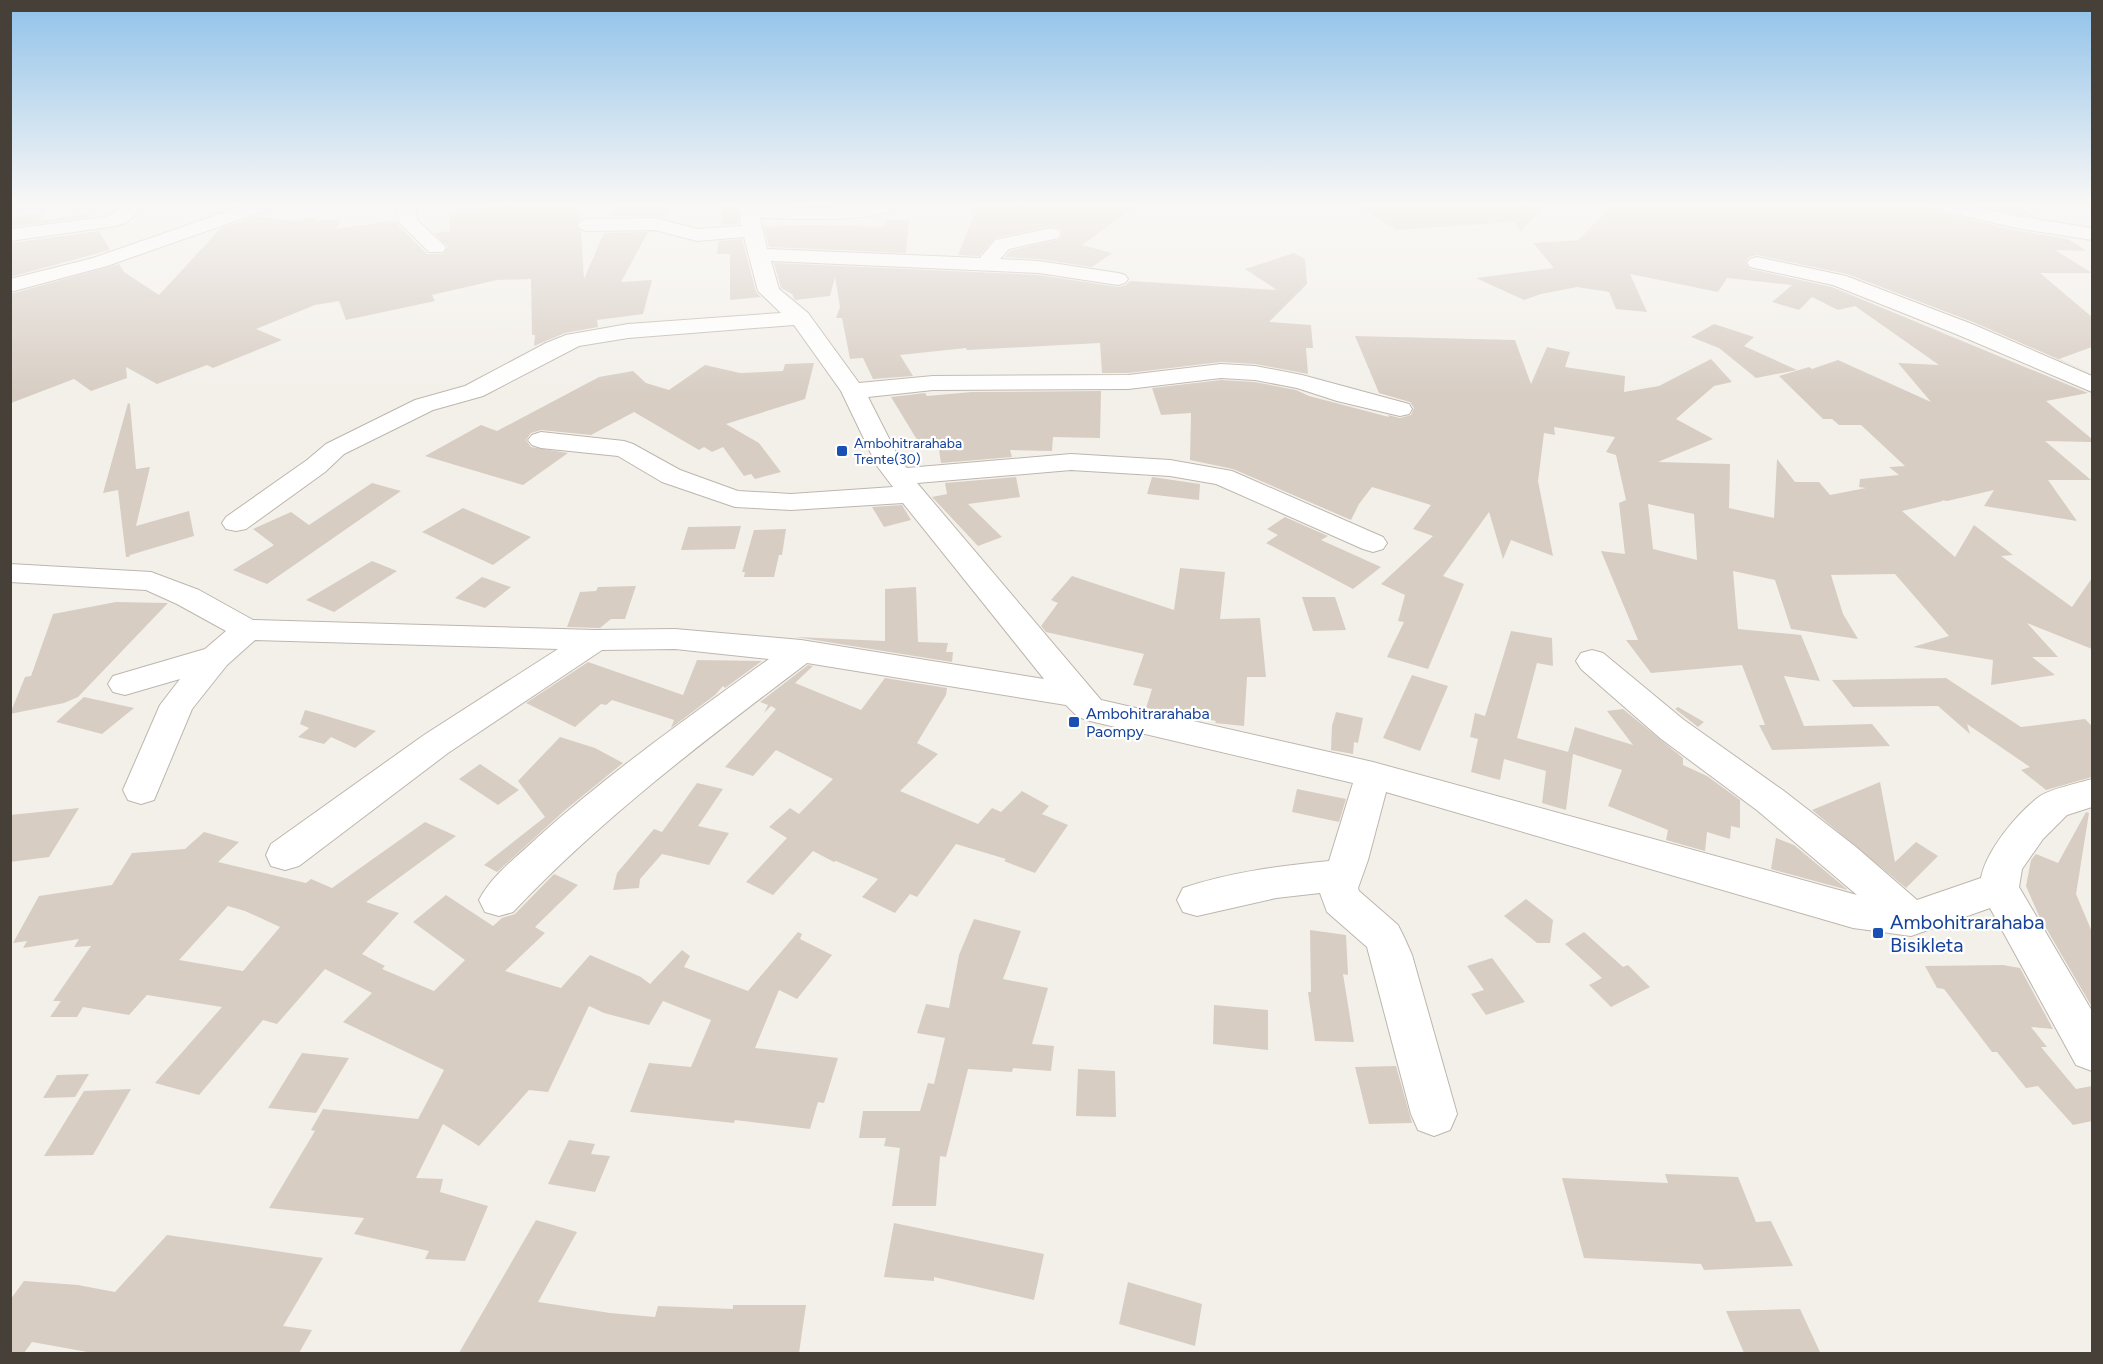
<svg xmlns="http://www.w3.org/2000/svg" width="2103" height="1364" font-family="Figtree,sans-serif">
<rect width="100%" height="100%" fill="#f3f0ea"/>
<!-- building -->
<path fill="#d7cdc3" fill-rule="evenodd" d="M 491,203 L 579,203 L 580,219 L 576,226 L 581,232 L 584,279 L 604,233 L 648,232 L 621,282 L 652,280 L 643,314 L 597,320 L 598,327 L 565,333 L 534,346 L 535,335 L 532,335 L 531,279 L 497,280 L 432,295 L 435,301 L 346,320 L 339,301 L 315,305 L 256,329 L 282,340 L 213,368 L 207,365 L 157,384 L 126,367 L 127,378 L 91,391 L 74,379 L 11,403 L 10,294 L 119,264 L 124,272 L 159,295 L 221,228 L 257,216 L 290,221 L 317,217 L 314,221 L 342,219 L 336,229 L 397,220 L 398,225 L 427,254 L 443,254 L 448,247 L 434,233 L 450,231 L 450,213 L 485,210 Z
M 616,203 L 669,203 L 666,218 L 656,216 L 611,216 Z
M 724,203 L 737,203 L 739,224 L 721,225 Z
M 979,203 L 1140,203 L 1082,245 L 1112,253 L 1092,267 L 1039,259 L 1005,257 L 1010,251 L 1060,239 L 1063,233 L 1059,228 L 1052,226 L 995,238 L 979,256 L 958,255 Z
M 1355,203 L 1443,204 L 1546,203 L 1521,232 L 1514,222 L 1396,230 Z
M 1615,203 L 1923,203 L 1927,209 L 2015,230 L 2068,239 L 2087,251 L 2055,250 L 2092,273 L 2040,273 L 2092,317 L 2092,347 L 2059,359 L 2092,374 L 1973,322 L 1847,274 L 1757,255 L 1749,257 L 1745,263 L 1750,269 L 1832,287 L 2088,393 L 2046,401 L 2092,439 L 2092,442 L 2045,441 L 2091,480 L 2048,480 L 2077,521 L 1984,506 L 1994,490 L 1947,501 L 1941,500 L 1943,501 L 1902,511 L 1955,557 L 1974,525 L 2013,555 L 2001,556 L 2072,607 L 2092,578 L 2092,649 L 2027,623 L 2058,657 L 2032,657 L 2055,675 L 1991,685 L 1993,660 L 1913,647 L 1949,636 L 1895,574 L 1831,575 L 1843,614 L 1858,639 L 1791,629 L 1775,580 L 1733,571 L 1738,629 L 1801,635 L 1820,681 L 1784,676 L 1804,726 L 1872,724 L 1890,746 L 1772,750 L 1759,725 L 1765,725 L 1742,665 L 1651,673 L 1626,640 L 1638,640 L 1601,551 L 1625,554 L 1619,503 L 1626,500 L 1616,455 L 1606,452 L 1615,437 L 1554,427 L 1555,435 L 1544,433 L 1538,481 L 1553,556 L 1511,540 L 1503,559 L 1489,512 L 1443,576 L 1464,584 L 1428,669 L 1387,657 L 1404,622 L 1398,621 L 1405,595 L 1381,584 L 1433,536 L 1413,529 L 1431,505 L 1372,487 L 1359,504 L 1351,520 L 1233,469 L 1190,460 L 1191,413 L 1161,415 L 1152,388 L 1221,380 L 1255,382 L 1296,390 L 1309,396 L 1389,417 L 1388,415 L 1400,418 L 1411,415 L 1414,408 L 1410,402 L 1379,393 L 1355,336 L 1515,340 L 1531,384 L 1547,347 L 1570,352 L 1565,367 L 1625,376 L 1624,392 L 1659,386 L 1711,359 L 1732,382 L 1714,386 L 1676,419 L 1713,439 L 1658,462 L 1730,464 L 1729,508 L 1774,518 L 1777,459 L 1795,482 L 1819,482 L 1830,495 L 1866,488 L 1859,487 L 1860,479 L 1899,475 L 1889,467 L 1905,466 L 1861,425 L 1839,425 L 1832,419 L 1823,419 L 1779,376 L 1809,367 L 1812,369 L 1838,360 L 1931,402 L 1898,363 L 1939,365 L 1855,306 L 1838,310 L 1812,297 L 1799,310 L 1772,302 L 1792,285 L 1727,278 L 1718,292 L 1630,274 L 1647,312 L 1616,309 L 1609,292 L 1577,287 L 1541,294 L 1524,300 L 1476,278 L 1554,268 L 1533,243 L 1578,240 ZM 1648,504 L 1694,514 L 1697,560 L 1653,549 Z
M 1970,203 L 2015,203 L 2036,217 L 2016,214 Z
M 43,213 L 39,221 L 88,214 L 90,217 L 10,227 L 10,217 Z
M 886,220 L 909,220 L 906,253 L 769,247 L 764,227 L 812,225 L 883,227 Z
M 99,231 L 110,250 L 10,277 L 11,243 Z
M 742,239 L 756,292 L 761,297 L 730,300 L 730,254 L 717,254 L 719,241 Z
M 1294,253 L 1305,259 L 1307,284 L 1269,322 L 1311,325 L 1313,348 L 1306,348 L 1308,374 L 1255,364 L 1221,362 L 1128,373 L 1102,373 L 1100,343 L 967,350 L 966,348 L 900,355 L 913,376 L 873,379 L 863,358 L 850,359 L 842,318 L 836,318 L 840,307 L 835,277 L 830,296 L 795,300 L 792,294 L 781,288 L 774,263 L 1039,275 L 1118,287 L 1126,285 L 1130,281 L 1277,290 L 1245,269 Z
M 1714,324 L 1754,337 L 1744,346 L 1797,370 L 1756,378 L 1719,348 L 1691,337 Z
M 814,363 L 805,399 L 726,424 L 759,443 L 781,472 L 755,479 L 751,474 L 744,476 L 723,447 L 712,452 L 704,447 L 699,450 L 634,412 L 591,435 L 541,430 L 531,433 L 526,440 L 531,447 L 568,453 L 523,485 L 425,456 L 481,425 L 497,431 L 599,377 L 633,371 L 646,383 L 669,390 L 705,365 L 740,373 L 783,371 L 785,364 Z
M 1101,391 L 1100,438 L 1053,437 L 1052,451 L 1010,450 L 1012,457 L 941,463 L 938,443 L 919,443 L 891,397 L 925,393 L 927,396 L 972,392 Z
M 128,403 L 130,404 L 136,469 L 150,467 L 136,526 L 189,511 L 194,536 L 130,555 L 129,557 L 126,557 L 118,490 L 103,493 Z
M 1016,477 L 1020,497 L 968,504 L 1002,537 L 978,546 L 932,497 L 947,494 L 945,483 Z
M 1152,477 L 1200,484 L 1199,500 L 1147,494 Z
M 372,483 L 401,491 L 267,584 L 233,570 L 274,545 L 253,529 L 291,512 L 309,525 Z
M 902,505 L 911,520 L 884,527 L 872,507 Z
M 463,508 L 531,537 L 493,565 L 422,532 Z
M 1285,517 L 1328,536 L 1321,540 L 1381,567 L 1353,589 L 1266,543 L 1278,535 L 1267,529 Z
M 741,526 L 735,549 L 681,550 L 688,527 Z
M 786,529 L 782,555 L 779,555 L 774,577 L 744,577 L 745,572 L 742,572 L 754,530 Z
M 372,561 L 397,571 L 334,612 L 306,600 Z
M 1180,568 L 1225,572 L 1220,619 L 1260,618 L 1266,677 L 1247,677 L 1244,726 L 1215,723 L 1216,721 L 1146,708 L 1152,689 L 1133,685 L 1144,654 L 1046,632 L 1041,626 L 1058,603 L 1051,600 L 1072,576 L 1174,610 Z
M 482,577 L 511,587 L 485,608 L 455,598 Z
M 636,586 L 625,619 L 611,619 L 600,628 L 567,627 L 580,592 L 596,591 L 598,587 Z
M 916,587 L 918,642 L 948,643 L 946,652 L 953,652 L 952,662 L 796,637 L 885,641 L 885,589 Z
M 1302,597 L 1335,597 L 1346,630 L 1313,631 Z
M 116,602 L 168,603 L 78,697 L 64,703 L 10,714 L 25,677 L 31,676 L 53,614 Z
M 1511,631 L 1552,638 L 1553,666 L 1537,663 L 1517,738 L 1572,753 L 1568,752 L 1575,727 L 1633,745 L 1607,711 L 1623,709 L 1683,758 L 1683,765 L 1707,776 L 1740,800 L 1740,828 L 1731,826 L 1730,839 L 1707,832 L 1705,851 L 1666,840 L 1668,830 L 1608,806 L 1622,770 L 1573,754 L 1566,810 L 1542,803 L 1546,771 L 1504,759 L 1500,780 L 1471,772 L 1478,739 L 1470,737 L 1475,713 L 1485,716 Z
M 697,660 L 762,661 L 725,688 L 723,686 L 715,695 L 671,728 L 674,720 L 612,700 L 606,705 L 601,704 L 575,727 L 526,703 L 588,662 L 683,695 Z
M 808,665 L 813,666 L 795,683 L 861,710 L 885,678 L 947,688 L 946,695 L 917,743 L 938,754 L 900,791 L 978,824 L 992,808 L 1001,812 L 1022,791 L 1049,806 L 1042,814 L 1068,825 L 1035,873 L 1004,861 L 1006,859 L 956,844 L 917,897 L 910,894 L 895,913 L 862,897 L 878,879 L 836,861 L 834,862 L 813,851 L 773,895 L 746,882 L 787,838 L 769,827 L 790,808 L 799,814 L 833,779 L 776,750 L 753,776 L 725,767 L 776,709 L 771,706 L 764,713 L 768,705 L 760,702 Z
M 1412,675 L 1448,686 L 1420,751 L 1383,738 Z
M 1946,678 L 2021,727 L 2085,719 L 2092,726 L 2092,777 L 2046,790 L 2021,770 L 2030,767 L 1967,724 L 1970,734 L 1938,706 L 1853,707 L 1832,680 Z
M 84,697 L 134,708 L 102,734 L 56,722 Z
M 1678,707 L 1704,722 L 1698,727 L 1675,709 Z
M 305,710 L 323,715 L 376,731 L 355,748 L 331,737 L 324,744 L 298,737 L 309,728 L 300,724 Z
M 1336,712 L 1363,718 L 1358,743 L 1354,742 L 1353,754 L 1331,750 L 1332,726 Z
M 560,737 L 595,748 L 623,763 L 564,811 L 497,872 L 484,865 L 545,817 L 518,781 Z
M 480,764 L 519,790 L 498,805 L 459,779 Z
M 1880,782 L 1895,862 L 1916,842 L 1938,856 L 1906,888 L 1812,810 Z
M 697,783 L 723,789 L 698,826 L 729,833 L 709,865 L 662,854 L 640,879 L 639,888 L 613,890 L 617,873 L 654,829 L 662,832 Z
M 1297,789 L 1346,799 L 1339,822 L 1292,812 Z
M 79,808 L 49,857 L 10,862 L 10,815 Z
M 2086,812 L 2089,813 L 2076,894 L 2092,932 L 2092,1007 L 2039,916 L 2026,886 L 2031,860 L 2036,854 L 2058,863 Z
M 425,822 L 456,836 L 366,902 L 399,913 L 362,954 L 385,966 L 382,969 L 434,991 L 465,960 L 413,922 L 446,895 L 493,926 L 502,918 L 515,914 L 554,874 L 578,885 L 535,927 L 545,933 L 505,971 L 561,988 L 590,955 L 641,977 L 650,984 L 682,950 L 690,956 L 684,967 L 748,991 L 798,932 L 802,934 L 800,939 L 832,955 L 797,999 L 779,990 L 755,1048 L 838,1058 L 824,1103 L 818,1102 L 810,1129 L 735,1120 L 734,1123 L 630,1112 L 649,1063 L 691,1067 L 711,1020 L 663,1001 L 649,1025 L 604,1013 L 589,1006 L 548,1092 L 529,1090 L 479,1146 L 443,1124 L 416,1178 L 443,1179 L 440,1192 L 488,1206 L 465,1261 L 425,1259 L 429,1251 L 354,1234 L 364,1218 L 269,1208 L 315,1131 L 311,1130 L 323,1109 L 418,1119 L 444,1070 L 343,1022 L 372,993 L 325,969 L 277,1024 L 263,1020 L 199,1095 L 155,1083 L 222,1007 L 147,995 L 129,1015 L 83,1007 L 77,1017 L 50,1017 L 61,1001 L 53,1001 L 91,946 L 74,947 L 79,939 L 23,948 L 27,941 L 13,943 L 39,896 L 112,885 L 132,853 L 185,849 L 204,832 L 239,842 L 218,862 L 306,883 L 311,879 L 332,888 ZM 228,906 L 245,911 L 280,927 L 243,971 L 179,960 Z
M 1776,838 L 1794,845 L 1848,890 L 1771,869 Z
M 1526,899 L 1553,920 L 1550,943 L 1537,943 L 1504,916 Z
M 974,919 L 1021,931 L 1003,979 L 1048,988 L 1032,1044 L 1054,1046 L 1051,1071 L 1013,1068 L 1012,1072 L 968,1069 L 946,1157 L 940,1156 L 936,1206 L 892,1206 L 900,1148 L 884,1146 L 886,1138 L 859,1138 L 863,1111 L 920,1111 L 928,1083 L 934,1084 L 945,1038 L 917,1033 L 926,1004 L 949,1008 L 959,955 Z
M 1310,930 L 1346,935 L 1348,975 L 1343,974 L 1354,1042 L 1315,1041 L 1308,992 L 1311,992 Z
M 1584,932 L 1623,967 L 1628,965 L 1650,987 L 1611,1007 L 1589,985 L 1602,978 L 1565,944 Z
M 1492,958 L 1525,1002 L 1486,1015 L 1471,994 L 1484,990 L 1467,966 Z
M 2003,965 L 2020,968 L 2053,1029 L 2031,1027 L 2047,1047 L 2041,1047 L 2076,1089 L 2092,1086 L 2092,1121 L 2073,1125 L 2038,1086 L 2026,1088 L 1997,1052 L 1992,1052 L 1944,989 L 1937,988 L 1925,966 Z
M 1214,1005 L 1268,1010 L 1268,1050 L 1213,1044 Z
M 302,1053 L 349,1058 L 316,1113 L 268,1108 Z
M 1396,1066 L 1412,1123 L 1369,1124 L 1355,1067 Z
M 1078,1069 L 1115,1071 L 1116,1117 L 1076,1116 Z
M 89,1074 L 75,1097 L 43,1098 L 57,1075 Z
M 131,1089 L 93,1155 L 44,1156 L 84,1091 Z
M 569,1140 L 595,1144 L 591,1154 L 610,1156 L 595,1192 L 548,1184 Z
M 1665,1174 L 1738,1177 L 1756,1222 L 1771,1221 L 1793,1266 L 1704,1270 L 1701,1264 L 1584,1258 L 1562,1178 L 1668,1183 Z
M 536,1220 L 577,1232 L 538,1302 L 610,1313 L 655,1317 L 658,1306 L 733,1309 L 733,1305 L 806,1305 L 799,1353 L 459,1353 Z
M 894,1223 L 1044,1254 L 1034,1300 L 934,1277 L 934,1281 L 884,1277 Z
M 167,1235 L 323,1258 L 283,1326 L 312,1330 L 299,1353 L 93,1353 L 32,1342 L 24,1353 L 10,1353 L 10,1300 L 24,1281 L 78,1285 L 115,1292 Z
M 1128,1282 L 1202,1304 L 1195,1346 L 1119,1324 Z
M 1800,1309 L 1820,1352 L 1744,1353 L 1726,1311 Z"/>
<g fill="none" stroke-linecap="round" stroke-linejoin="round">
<defs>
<path id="minor" d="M 127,203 L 148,203 L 127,222 L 116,226 L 10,241 L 10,229 L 106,217 Z
M 251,203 L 278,203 L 275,207 L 107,266 L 10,292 L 10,279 L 93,258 Z
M 396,203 L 414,203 L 418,221 L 443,244 L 446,248 L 443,252 L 429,252 L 400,223 Z
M 739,203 L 757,203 L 758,207 L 825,208 L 901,203 C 885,225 788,218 760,218 L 767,249 L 980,258 L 995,240 L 1051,228 L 1058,230 L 1061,234 L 1058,238 L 1009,249 L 1000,259 L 1039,261 L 1118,273 L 1125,275 L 1128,279 L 1125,283 L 1118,285 L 1039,273 L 771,261 L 779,289 L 808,313 L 859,383 L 933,376 L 1128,375 L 1221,364 L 1255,366 L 1302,375 L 1409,404 L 1412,409 L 1409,414 L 1400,416 L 1337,401 L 1297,388 L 1255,380 L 1221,378 L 1128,389 L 933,390 L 868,397 L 901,462 L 907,468 L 1071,454 L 1170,460 L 1232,471 L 1383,537 L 1387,543 L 1383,549 L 1373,552 L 1363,549 L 1216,484 L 1170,476 L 1071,470 L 917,483 L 1101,700 L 1373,762 L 1857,895 L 1758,811 L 1660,738 L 1581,669 L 1576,661 L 1581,653 L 1592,650 L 1603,653 L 1684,720 L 1784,791 L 1856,847 L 1917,900 L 1981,878 C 1986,851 2017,813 2040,796 C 2050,789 2079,783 2092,779 L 2092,807 L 2067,815 L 2043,839 L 2022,869 L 2019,887 L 2092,1011 L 2092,1071 L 2076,1065 L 1990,908 L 1911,936 L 1853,928 L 1386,792 L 1368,860 L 1358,888 L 1359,891 L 1398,925 L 1404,937 L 1412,955 L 1457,1114 L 1450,1130 L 1434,1136 L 1418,1130 L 1411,1114 L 1367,947 L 1327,912 L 1320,893 L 1276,898 L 1197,916 L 1183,912 L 1177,900 L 1183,888 C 1230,872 1280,866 1329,861 L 1353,783 L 1090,721 L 1078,717 L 1066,705 L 807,663 C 704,741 602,818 513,912 L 499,916 L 485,912 L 479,900 C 492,875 518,856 538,837 C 610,772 690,716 769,659 L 675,649 L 602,650 L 448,753 L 299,866 L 285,870 L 271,866 L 266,855 L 271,844 L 424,735 L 558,649 L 255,640 L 227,665 L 192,709 L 154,800 L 141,804 L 128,800 L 123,790 L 160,705 L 180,679 L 125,695 L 113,692 L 108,684 L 113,676 L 205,649 L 226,631 L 177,604 L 146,590 L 10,582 L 10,564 L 151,572 L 199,590 L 253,620 L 595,630 L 675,629 L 801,640 L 1044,679 L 903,503 L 791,510 L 735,507 L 662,482 L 618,456 L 541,448 L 532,445 L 528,440 L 532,435 L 541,432 L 624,441 L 633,444 L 680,470 L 738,491 L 791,494 L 893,487 L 877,466 L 841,391 L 794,325 L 628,338 L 579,346 L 483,396 L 433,410 L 344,454 L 325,472 L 246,529 L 236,531 L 226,529 L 222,523 L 226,517 L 307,460 L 326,444 L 415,400 L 465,386 L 546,343 L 566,335 L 628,324 L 781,313 L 758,291 L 744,237 L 697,241 L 655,230 L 587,231 L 580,229 L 578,225 L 580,221 L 587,219 L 656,218 L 697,229 L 741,226 Z
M 1925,203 L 1959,203 L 2016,216 L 2092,228 L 2092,240 L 2016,228 L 1928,207 Z
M 1757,257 L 1846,276 L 1972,324 L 2092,376 L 2092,392 L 1956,334 L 1833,285 L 1750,267 L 1747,263 L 1750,259 Z"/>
</defs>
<!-- minor casing -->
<use href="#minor" stroke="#beb6ad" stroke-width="2"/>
<!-- minor -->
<use href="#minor" fill="#fff" fill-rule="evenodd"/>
</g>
<!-- sky -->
<linearGradient id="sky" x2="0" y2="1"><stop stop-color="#90c2e9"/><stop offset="0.52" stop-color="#faf8f6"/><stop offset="1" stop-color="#faf8f6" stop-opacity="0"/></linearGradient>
<rect width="2103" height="394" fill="url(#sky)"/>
<!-- markers -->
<g fill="#1a4fb4" stroke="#fff" stroke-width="2">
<rect x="836" y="445" width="12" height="12" rx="3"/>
<rect x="1068" y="716" width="12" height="12" rx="3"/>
<rect x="1872" y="927" width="12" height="12" rx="3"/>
</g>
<g text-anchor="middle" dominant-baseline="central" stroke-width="4.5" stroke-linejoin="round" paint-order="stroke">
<!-- far-transit labels -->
<g font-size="14" fill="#164399" stroke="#fff" text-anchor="start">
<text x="854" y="443">Ambohitrarahaba<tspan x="854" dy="16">Trente(30)</tspan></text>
</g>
<!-- transit labels -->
<g font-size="16" fill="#164399" stroke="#fff" text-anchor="start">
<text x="1086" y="713">Ambohitrarahaba<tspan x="1086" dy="18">Paompy</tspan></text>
</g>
<!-- near-transit labels -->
<g font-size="20" fill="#164399" stroke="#fff" text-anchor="start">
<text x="1890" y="922">Ambohitrarahaba<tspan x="1890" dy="23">Bisikleta</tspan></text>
</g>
</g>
<!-- border -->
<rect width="2103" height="1364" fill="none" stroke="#474039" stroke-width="24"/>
</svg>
